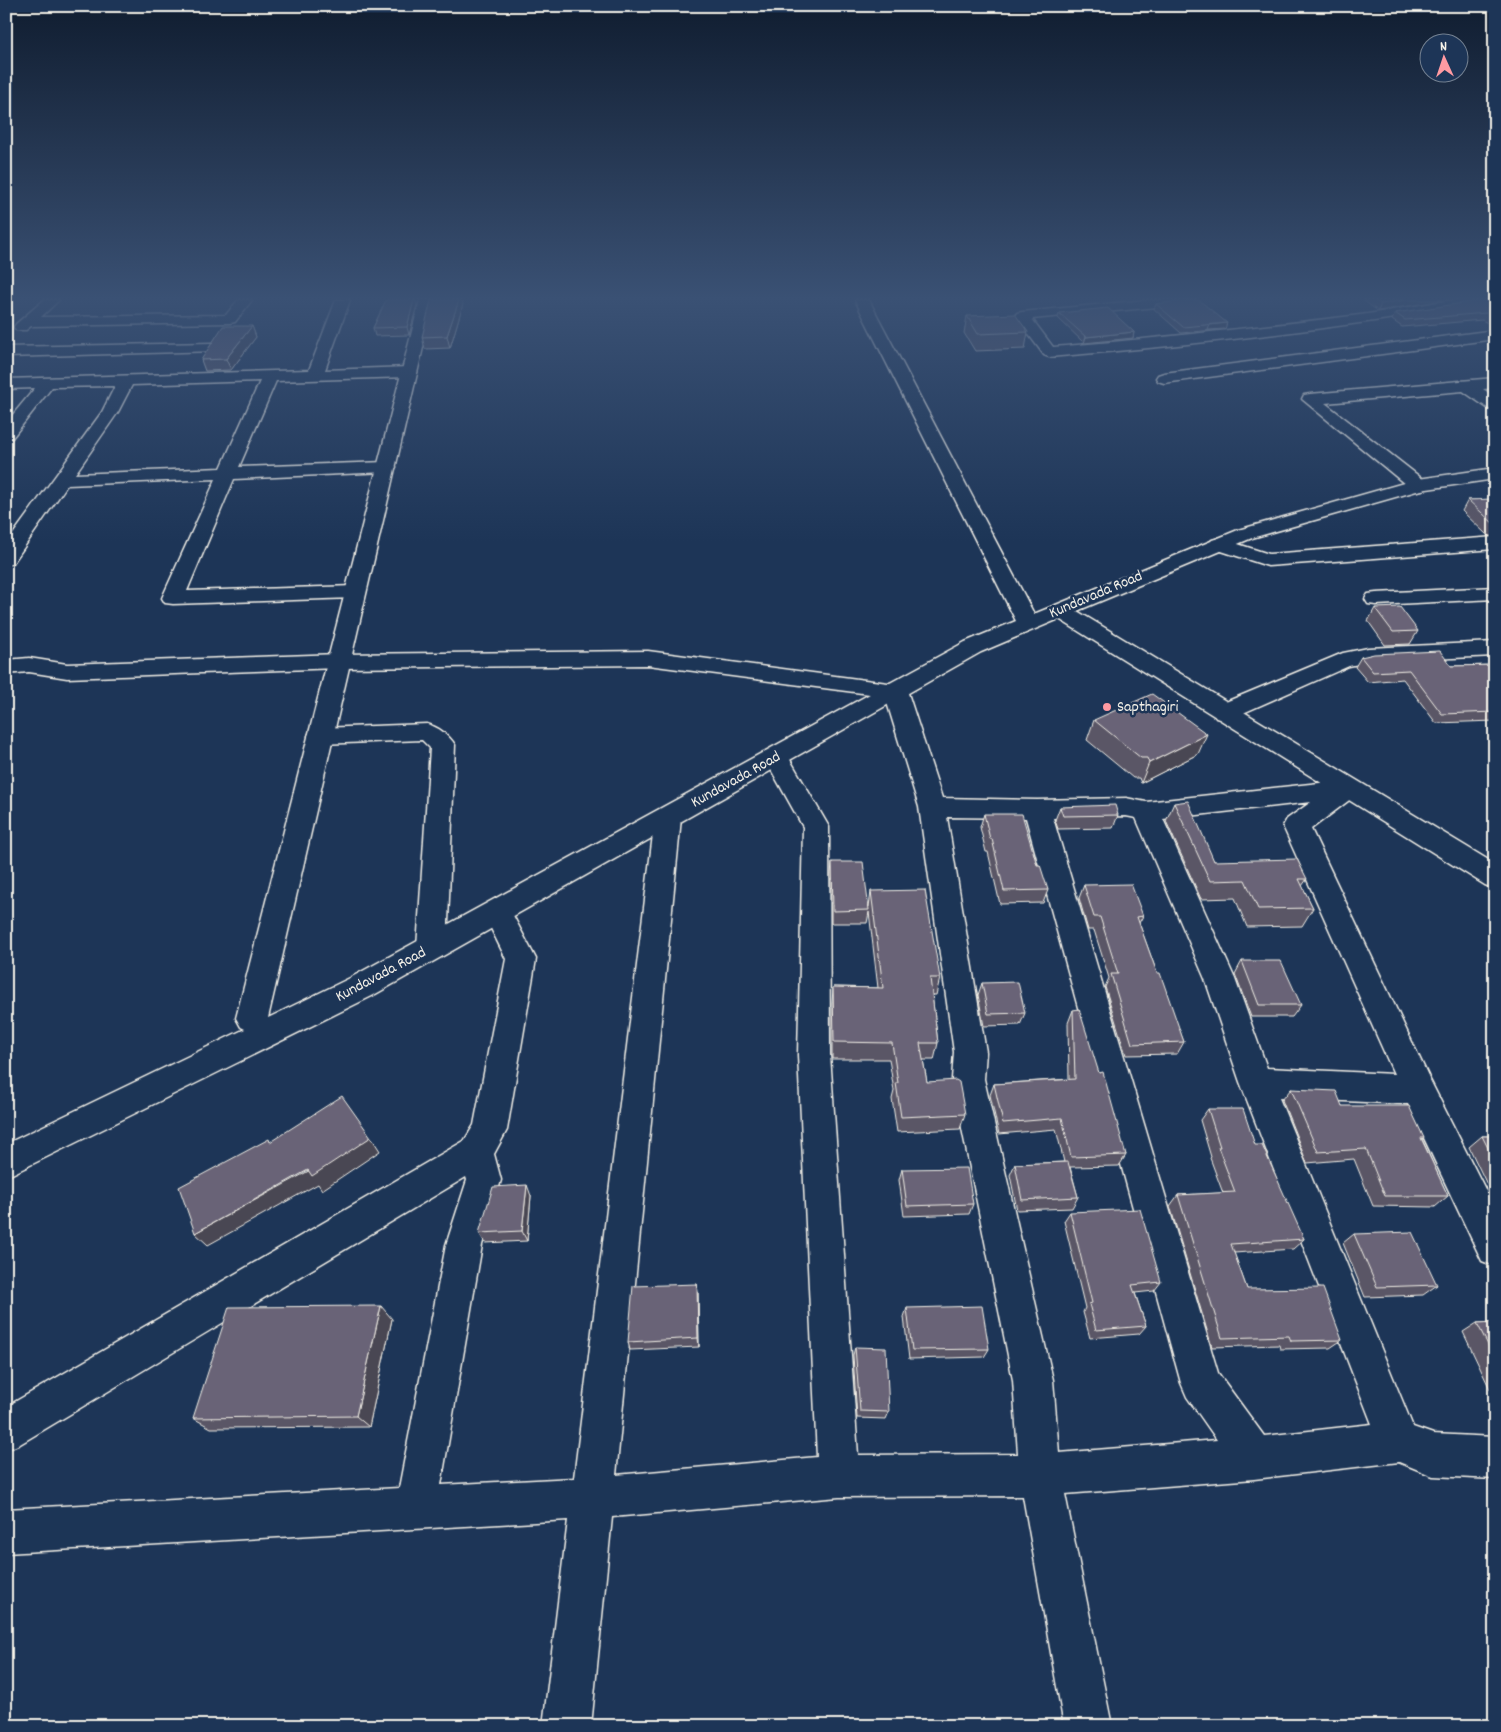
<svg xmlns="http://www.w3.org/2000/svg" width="1501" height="1732" font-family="Dekko,sans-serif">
<rect width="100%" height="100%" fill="#1d3557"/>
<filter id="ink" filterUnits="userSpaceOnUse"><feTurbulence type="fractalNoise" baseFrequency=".02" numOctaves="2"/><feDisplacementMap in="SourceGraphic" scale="10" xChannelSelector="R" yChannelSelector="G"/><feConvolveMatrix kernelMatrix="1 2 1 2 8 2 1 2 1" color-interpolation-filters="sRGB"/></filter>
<g filter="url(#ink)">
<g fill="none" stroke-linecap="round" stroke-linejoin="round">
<defs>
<path id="street" d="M 44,300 L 59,300 L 41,317 L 226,315 L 238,300 L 252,300 L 235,322 L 230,323 L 31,326 L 26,330 L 16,330 L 14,327 L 16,324 Z
M 336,300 L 350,300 L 325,370 L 409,367 L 415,369 L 417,372 L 415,375 L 409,377 L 276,381 L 239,467 L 387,462 L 393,463 L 396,467 L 393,471 L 387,472 L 234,479 L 187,591 L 355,586 L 362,588 L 366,592 L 362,596 L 355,598 L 173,604 L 165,603 L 162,598 L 216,479 L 67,485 L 13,563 L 6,565 L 6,544 L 102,412 L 115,386 L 52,387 L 12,438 L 6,439 L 6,423 L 35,388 L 6,389 L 6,379 L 309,370 ZM 260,381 L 221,468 L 75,474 L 118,412 L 132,385 Z
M 1147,300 L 1195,300 L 1193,303 L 1188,304 L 1032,319 L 1053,347 C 1156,339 1258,327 1360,315 C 1403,310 1449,296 1492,300 L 1490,303 L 1485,304 C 1340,328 1195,345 1049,357 L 1044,355 L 1015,316 L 1017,313 L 1022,312 Z
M 1495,330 L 1495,339 L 1164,383 L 1158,381 L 1156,378 L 1158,375 L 1164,373 Z
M 212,343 L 217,345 L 220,348 L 217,351 L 6,357 L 6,347 Z
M 1495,378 L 1495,388 L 1483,389 L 1495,397 L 1495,410 L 1489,409 L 1463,391 L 1325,403 L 1425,481 L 1427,485 L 1425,489 L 1418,491 L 1411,489 L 1302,399 L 1304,395 L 1310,394 Z
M 1495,537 L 1495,549 L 1268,566 L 1212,548 L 1209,544 L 1212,540 L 1219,538 L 1269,554 Z
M 1495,587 L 1495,599 L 1376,605 L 1368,604 L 1365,599 L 1368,594 L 1376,593 Z
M 1495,642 L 1495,656 L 1368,662 L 1349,666 L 1232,718 L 1224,720 L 1216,718 L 1212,712 L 1216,706 L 1343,653 L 1368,648 Z
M 648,651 L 903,685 L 907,690 L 942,798 L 1037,800 L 1126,798 L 1146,802 L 1347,780 L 1356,783 L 1360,789 L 1356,795 L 1311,829 L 1430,1080 L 1495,1209 L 1495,1266 L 1482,1261 L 1408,1104 L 1279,1098 L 1413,1427 L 1433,1434 L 1495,1437 L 1495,1479 L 1433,1476 L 1399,1462 L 1254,1479 L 1065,1494 L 1112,1726 L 1064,1726 L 1023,1496 L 839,1497 L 612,1517 L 591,1726 L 543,1726 L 568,1520 L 6,1553 L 6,1509 L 399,1488 L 446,1245 L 467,1180 L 466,1177 L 20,1444 L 6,1450 L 6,1407 L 464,1141 L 474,1125 L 506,959 L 483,912 L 487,904 L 497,901 L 507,904 L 536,959 L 507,1130 L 494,1154 L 501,1180 L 482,1245 L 441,1485 L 574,1478 L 655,818 L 659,811 L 668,808 L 677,811 L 681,818 L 616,1475 L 817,1457 L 798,1055 L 803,827 L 764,757 L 767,751 L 776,748 L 785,751 L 829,827 L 830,1055 L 858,1455 L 1018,1454 L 1013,1380 L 952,1079 L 954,1052 L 919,807 L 885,696 L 648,665 L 339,668 L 67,678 L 29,672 L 6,674 L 6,660 L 29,658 L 67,664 L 339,654 ZM 1311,802 L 1287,819 L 1283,826 L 1394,1074 L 1267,1068 L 1235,979 L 1163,819 ZM 1126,816 L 1136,818 L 1205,979 L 1240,1082 L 1372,1424 L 1264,1436 L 1218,1373 L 1053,818 ZM 947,817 L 1026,818 L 1181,1383 L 1187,1397 L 1217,1440 L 1059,1453 L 1053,1380 L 984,1079 L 986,1052 Z
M 427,724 C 438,727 449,735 455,745 L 447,948 L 442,956 L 432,960 L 422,956 L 417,948 L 430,748 L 422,740 L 320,744 L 311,742 L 308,736 L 311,730 L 320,728 Z"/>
<path id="secondary" d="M 420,300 L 434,300 L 268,1018 L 350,978 L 965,642 L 1016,621 L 855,300 L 869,300 L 1034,614 L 1238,530 L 1418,479 L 1495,468 L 1495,479 L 1420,490 L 1252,538 L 1077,611 L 1495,864 L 1495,889 L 1485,885 L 1059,619 L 981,652 L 372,996 L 6,1177 L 6,1144 L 245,1029 L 241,1027 L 236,1018 Z"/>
</defs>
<!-- street casing -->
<use href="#street" stroke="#f4f1e8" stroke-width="3"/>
<!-- secondary casing -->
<use href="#secondary" stroke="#f4f1e8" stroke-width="3"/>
<!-- street -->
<use href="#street" fill="#1d3557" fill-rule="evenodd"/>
<!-- secondary -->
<use href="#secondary" fill="#1d3557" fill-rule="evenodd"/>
</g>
<!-- wall -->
<path fill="#5a5666" stroke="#f4f1e8" d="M 386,300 L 415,300 L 417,305 L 409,335 L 375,336 L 373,328 Z
M 1364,300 L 1447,300 L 1378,311 L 1364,301 Z
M 1495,300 L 1495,327 L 1482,320 L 1402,327 L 1392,320 L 1395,313 Z
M 463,304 L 450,348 L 425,349 L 422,337 Z
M 1156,304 L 1225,329 L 1181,333 L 1154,309 Z
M 1059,313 L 1134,332 L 1133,338 L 1084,343 L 1058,318 Z
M 967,316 L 1028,332 L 1025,349 L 975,351 L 964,333 Z
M 252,326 L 256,337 L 231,370 L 205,371 L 201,360 Z
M 1495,499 L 1495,536 L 1488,536 L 1462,511 L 1468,500 Z
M 1375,608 L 1418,631 L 1410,644 L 1385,645 L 1368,621 Z
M 1361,657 L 1451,666 L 1495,665 L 1495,721 L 1436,723 L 1403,679 L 1368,682 L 1355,667 Z
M 1094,720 L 1198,754 L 1141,783 L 1139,778 L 1133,778 L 1087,740 Z
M 1174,803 L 1214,861 L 1307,879 L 1302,886 L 1313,908 L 1302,926 L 1247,927 L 1235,898 L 1201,899 L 1166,821 Z
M 1060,807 L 1118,815 L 1113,828 L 1058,829 L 1055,820 Z
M 984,814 L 1048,890 L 1043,903 L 1000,904 L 988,852 L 986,852 L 980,827 Z
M 832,862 L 869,907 L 871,891 L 940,978 L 936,995 L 932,995 L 938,1043 L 934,1060 L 923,1060 L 927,1082 L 965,1114 L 960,1129 L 897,1132 L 892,1099 L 894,1091 L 889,1059 L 832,1059 L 832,1004 L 833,987 L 878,988 L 869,912 L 867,923 L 831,923 L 831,875 Z
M 1084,885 L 1143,916 L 1139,923 L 1157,973 L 1184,1042 L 1177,1054 L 1126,1055 L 1105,987 L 1109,978 L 1094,930 L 1088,930 L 1079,898 Z
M 1242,961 L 1301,1005 L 1292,1017 L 1251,1017 L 1235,974 Z
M 982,983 L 1025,1013 L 1020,1025 L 984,1026 L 978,995 Z
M 1073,1010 L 1099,1073 L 1126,1155 L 1119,1166 L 1070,1167 L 1078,1197 L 1072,1208 L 1017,1210 L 1010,1175 L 1015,1164 L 1064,1162 L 1056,1129 L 999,1134 L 990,1095 L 994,1084 L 1069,1079 L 1068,1023 Z
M 1291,1089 L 1342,1106 L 1424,1138 L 1422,1139 L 1448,1196 L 1435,1207 L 1373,1206 L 1354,1159 L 1307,1163 L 1282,1100 Z
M 1208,1109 L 1255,1145 L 1304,1239 L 1293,1249 L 1234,1253 L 1247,1289 L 1342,1340 L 1330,1348 L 1280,1349 L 1279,1345 L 1212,1347 L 1170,1206 L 1178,1195 L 1223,1193 L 1210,1158 L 1211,1157 L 1200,1120 Z
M 1482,1136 L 1495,1136 L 1495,1197 L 1493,1197 L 1469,1147 Z
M 902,1169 L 973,1204 L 969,1214 L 904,1216 L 899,1180 Z
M 531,1196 L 527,1241 L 485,1243 L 479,1233 Z
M 1070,1212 L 1161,1282 L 1154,1291 L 1135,1293 L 1146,1326 L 1139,1334 L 1090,1338 L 1083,1312 L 1085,1308 L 1064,1221 Z
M 1354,1234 L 1437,1285 L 1423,1295 L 1365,1297 L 1343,1243 Z
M 697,1284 L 698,1293 L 699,1347 L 630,1350 L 628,1342 Z
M 907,1308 L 989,1349 L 984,1357 L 909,1359 L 904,1317 Z
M 392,1319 L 369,1427 L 211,1428 L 193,1418 Z
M 1495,1322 L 1495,1389 L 1490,1389 L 1463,1332 L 1477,1323 Z
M 855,1347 L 889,1412 L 886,1419 L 857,1418 L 853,1355 Z"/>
<!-- shaded-wall -->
<path fill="#4a4653" stroke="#f4f1e8" d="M 414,300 L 415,300 L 417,305 L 409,335 L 407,327 Z
M 459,300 L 462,300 L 463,304 L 450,348 L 447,336 Z
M 1406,300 L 1443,300 L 1378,311 L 1381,304 Z
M 1227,323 L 1225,329 L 1208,330 L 1210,325 Z
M 252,326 L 256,337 L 231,370 L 226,359 Z
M 1134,332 L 1133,338 L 1084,343 L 1086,337 Z
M 1207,734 L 1198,754 L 1141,783 L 1149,763 Z
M 371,1137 L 380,1151 L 322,1190 L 318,1184 L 208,1245 L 195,1233 Z
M 527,1185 L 531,1196 L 527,1241 L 522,1231 Z
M 697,1284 L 698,1293 L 699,1347 L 698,1338 Z
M 381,1306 L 392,1319 L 369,1427 L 356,1416 Z"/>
<!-- building -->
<path fill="#696477" stroke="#f4f1e8" d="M 386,300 L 414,300 L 407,327 L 373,328 Z
M 431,300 L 459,300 L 447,336 L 422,337 Z
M 1185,300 L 1199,300 L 1227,323 L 1183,327 L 1156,304 Z
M 1374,300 L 1406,300 L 1381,304 Z
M 1484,300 L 1495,300 L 1495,318 L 1486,313 L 1405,320 L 1395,313 Z
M 1108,308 L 1134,332 L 1086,337 L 1059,313 Z
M 1015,314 L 1028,332 L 978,334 L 967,316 Z
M 223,326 L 252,326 L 226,359 L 201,360 Z
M 1495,499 L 1495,525 L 1468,500 Z
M 1400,607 L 1418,631 L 1393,632 L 1375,608 Z
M 1440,651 L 1451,666 L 1495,665 L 1495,712 L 1442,714 L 1409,670 L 1373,672 L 1361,657 L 1374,654 Z
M 1152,694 L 1207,734 L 1149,763 L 1147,758 L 1141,758 L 1094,720 Z
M 1188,801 L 1214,861 L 1297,859 L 1307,879 L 1299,879 L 1313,908 L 1258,909 L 1245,880 L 1210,881 L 1174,803 Z
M 1115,805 L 1118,815 L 1063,816 L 1060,807 Z
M 984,814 L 1022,814 L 1037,865 L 1040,865 L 1048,890 L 1004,891 L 992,839 L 990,839 Z
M 832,862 L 863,862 L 869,910 L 833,911 Z
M 1131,884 L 1143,916 L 1137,917 L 1157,973 L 1160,973 L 1184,1042 L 1132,1044 L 1111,974 L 1118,974 L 1100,917 L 1094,917 L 1084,885 Z
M 925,890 L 940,978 L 930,978 L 938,1043 L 920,1043 L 927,1082 L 956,1080 L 959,1082 L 965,1114 L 901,1117 L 896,1083 L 898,1083 L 892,1043 L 834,1042 L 833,987 L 883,988 L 871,891 Z
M 1242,961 L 1281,961 L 1301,1005 L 1259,1005 Z
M 1018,982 L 1025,1013 L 988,1014 L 982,983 Z
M 1079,1009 L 1099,1073 L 1103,1072 L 1126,1155 L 1071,1157 L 1062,1118 L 1003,1123 L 994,1084 L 1075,1079 L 1073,1010 Z
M 1291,1089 L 1336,1091 L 1342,1106 L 1409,1106 L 1424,1138 L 1421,1138 L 1448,1196 L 1385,1196 L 1366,1149 L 1318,1152 Z
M 342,1096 L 371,1137 L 312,1176 L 308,1170 L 195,1233 L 179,1187 L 269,1139 L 270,1142 Z
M 1208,1109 L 1243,1109 L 1255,1145 L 1262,1145 L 1304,1239 L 1231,1244 L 1247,1289 L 1323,1288 L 1342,1340 L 1291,1341 L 1289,1336 L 1222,1338 L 1178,1195 L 1235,1192 L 1218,1147 L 1220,1147 Z
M 1482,1136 L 1495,1136 L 1495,1162 Z
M 1068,1162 L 1078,1197 L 1022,1200 L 1015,1164 Z
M 967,1168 L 973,1204 L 907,1206 L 902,1169 Z
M 527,1185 L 522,1231 L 479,1233 L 493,1187 Z
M 1140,1209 L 1161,1282 L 1132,1285 L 1146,1326 L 1096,1330 L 1089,1304 L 1092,1303 L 1070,1212 Z
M 1412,1232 L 1437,1285 L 1377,1287 L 1354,1234 Z
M 697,1284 L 698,1338 L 628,1342 L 633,1286 Z
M 381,1306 L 356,1416 L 193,1418 L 229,1307 Z
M 982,1306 L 989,1349 L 912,1350 L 907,1308 Z
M 1495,1322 L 1495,1359 L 1477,1323 Z
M 855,1347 L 886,1348 L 889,1412 L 860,1411 Z"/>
</g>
<!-- sky -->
<linearGradient id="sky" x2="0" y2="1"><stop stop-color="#101d30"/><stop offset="0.55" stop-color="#3a5174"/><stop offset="1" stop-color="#3a5174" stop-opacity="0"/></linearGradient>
<rect width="1501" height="542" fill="url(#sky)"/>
<!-- markers -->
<circle fill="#ff9aa2" stroke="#1d3557" stroke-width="2" cx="1107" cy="707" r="5"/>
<g text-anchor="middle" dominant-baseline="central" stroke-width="5" stroke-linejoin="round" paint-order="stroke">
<!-- street labels -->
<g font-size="16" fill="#f4f1e8" stroke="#1d3557">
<text transform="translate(1096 595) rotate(-23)">Kundavada Road</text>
<text transform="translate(736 780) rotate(-29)">Kundavada Road</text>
<text transform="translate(381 975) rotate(-28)">Kundavada Road</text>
</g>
<!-- poi labels -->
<g font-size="16" fill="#f4f1e8" stroke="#1d3557" text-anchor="start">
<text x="1117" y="707">Sapthagiri</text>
</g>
</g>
<!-- margin -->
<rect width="1501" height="1732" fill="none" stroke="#1d3557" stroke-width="25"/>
<rect x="12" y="12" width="1476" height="1707" fill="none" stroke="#f4f1e8" stroke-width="2" filter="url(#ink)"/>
<!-- north arrow -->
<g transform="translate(1444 58) rotate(357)"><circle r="24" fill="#1d3557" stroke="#738091"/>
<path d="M0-4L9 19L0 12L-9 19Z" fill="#ff9aa2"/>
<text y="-8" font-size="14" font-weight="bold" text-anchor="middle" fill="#f4f1e8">N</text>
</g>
</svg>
